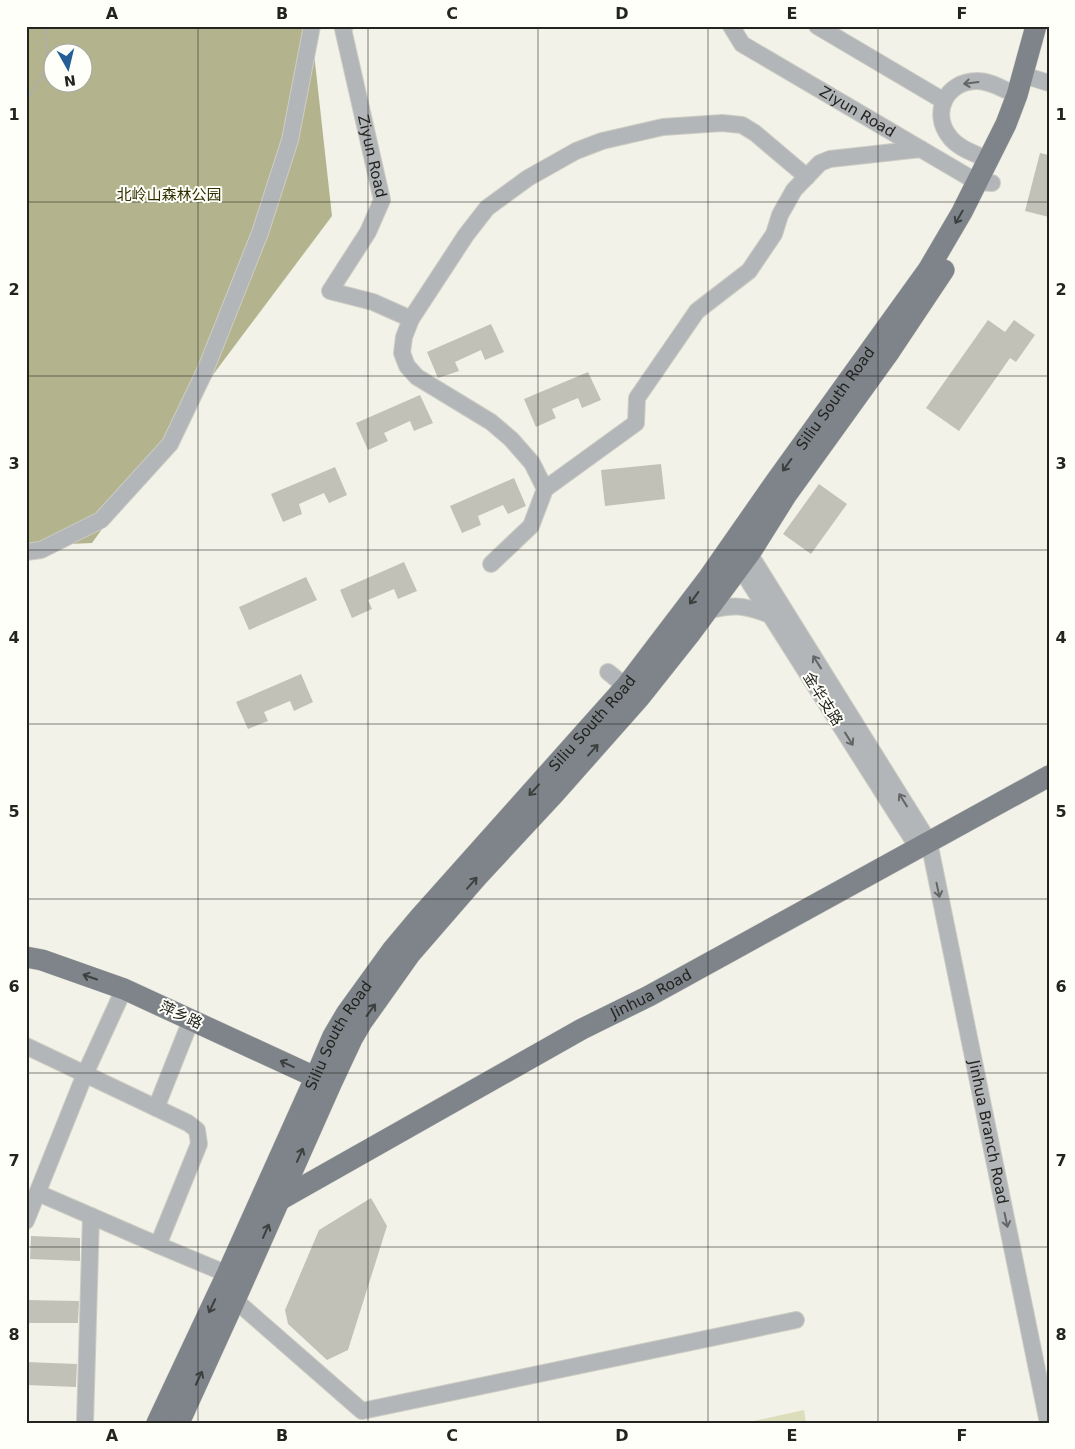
<svg xmlns="http://www.w3.org/2000/svg" width="1075" height="1449" font-family="'DejaVu Sans','Noto Sans SC',sans-serif">
<rect width="100%" height="100%" fill="#f2f2e8"/>
<!-- green -->
<path fill="#dcddba" d="M 804,1410 L 806,1423 L 745,1423 Z"/>
<!-- forest -->
<path fill="#b3b48d" fill-rule="evenodd" d="M 26,26 L 311,26 L 332,216 L 218,368 L 92,543 L 26,546 ZM 52,52 L 82,52 L 82,82 L 52,82 Z"/>
<!-- building -->
<path fill="#c1c1b8" d="M 1040,153 L 1049,155 L 1049,217 L 1025,211 Z
M 988,320 L 1005,332 L 1014,320 L 1035,335 L 1016,362 L 1010,358 L 959,431 L 926,408 Z
M 491,324 L 504,352 L 485,360 L 481,350 L 455,362 L 459,371 L 438,378 L 427,352 Z
M 588,372 L 601,400 L 582,408 L 578,398 L 552,409 L 556,418 L 536,427 L 524,399 Z
M 420,395 L 433,423 L 414,431 L 410,421 L 384,433 L 388,441 L 368,450 L 356,423 Z
M 661,464 L 665,499 L 605,506 L 601,470 Z
M 335,467 L 347,495 L 329,503 L 324,493 L 299,504 L 302,514 L 283,522 L 271,494 Z
M 514,478 L 526,506 L 508,514 L 503,505 L 478,516 L 481,525 L 462,533 L 450,506 Z
M 819,484 L 847,504 L 811,554 L 783,534 Z
M 404,562 L 417,591 L 398,599 L 394,589 L 368,600 L 372,609 L 352,618 L 340,590 Z
M 306,577 L 317,600 L 249,630 L 239,607 Z
M 301,674 L 313,702 L 294,711 L 290,701 L 264,712 L 268,721 L 248,729 L 236,702 Z
M 371,1198 L 387,1226 L 348,1350 L 327,1360 L 288,1324 L 285,1310 L 319,1230 Z
M 31,1236 L 80,1238 L 80,1261 L 30,1259 Z
M 26,1300 L 79,1301 L 78,1323 L 26,1323 Z
M 26,1362 L 77,1364 L 76,1387 L 26,1385 Z"/>
<g fill="none" stroke-linecap="round" stroke-linejoin="round">
<defs>
<g id="minor">
<path id="s1" d="M 345,26 L 343,29 L 382,200 L 368,232 L 330,291 L 373,302 L 411,319"/>
<path id="s2" d="M 731,26 L 742,44 L 977,182 L 992,183"/>
<path d="M 817,26 L 944,101"/>
<path d="M 1023,75 L 1049,83"/>
<path d="M 989,160 C 976,154 957,148 949,136 C 931,113 946,81 977,81 C 991,81 1004,90 1017,95"/>
<path d="M 545,489 L 532,463 L 511,439 L 491,422 L 417,377 L 407,366 L 402,353 L 404,337 L 411,319 L 466,235 L 487,208 L 528,178 L 576,151 L 602,141 L 663,127 L 722,123 L 742,125 L 755,133 L 807,177"/>
<path id="s3" d="M 744,545 L 929,842 L 1048,1423"/>
<path d="M 26,552 L 41,550 L 101,520 L 170,444 L 205,371 L 260,233 L 290,140 L 312,26"/>
<path d="M 734,558 L 918,848"/>
<path d="M 491,564 L 531,526 L 545,489 L 636,423 L 637,398 L 697,311 L 749,271 L 774,234 L 780,215 L 794,190 L 820,163 L 830,159 L 921,149"/>
<path d="M 707,611 C 734,604 744,605 770,615"/>
<path d="M 608,672 L 634,693"/>
<path d="M 26,1046 L 188,1123 L 197,1130 L 199,1144 L 158,1245"/>
<path d="M 156,1108 L 191,1020"/>
<path d="M 38,1193 L 158,1245 L 237,1278"/>
<path d="M 26,1221 L 85,1074 L 124,989"/>
<path d="M 235,1300 L 362,1411 L 796,1320"/>
<path d="M 85,1423 L 91,1216"/>
</g>
<g id="major">
<path d="M 26,957 L 42,960 L 124,989 L 328,1083"/>
<path id="s4" d="M 276,1202 L 582,1029 L 649,996 L 1049,776"/>
<path id="s5" d="M 157,1423 L 227,1274 L 315,1078 L 333,1036 L 346,1014 L 393,949 L 419,918 L 626,686 L 709,577 L 776,481 L 928,270 L 962,212 L 1006,124 L 1017,95 L 1036,26"/>
<path d="M 179,1423 L 235,1300 L 331,1084 L 352,1039 L 362,1022 L 411,953 L 477,877 L 555,793 L 640,697 L 690,634 L 750,553 L 787,494 L 890,351 L 944,270"/>
</g>
</defs>
<!-- minor casing -->
<use href="#minor" stroke="#cdcdc4" stroke-width="18"/>
<!-- major casing -->
<use href="#major" stroke="#cdcdc4" stroke-width="22"/>
<!-- path -->
<path stroke="#afafa7" stroke-width="2.5" stroke-dasharray="5 2.5" stroke-linecap="butt" d="M 26,103 L 48,64 L 46,26"/>
<!-- minor -->
<use href="#minor" stroke="#b3b6b9" stroke-width="16"/>
<!-- major -->
<use href="#major" stroke="#7e848a" stroke-width="21"/>
</g>
<!-- one-way arrows -->
<defs><path id="oneway-shaft" d="M-6 0H5M1.5-3L5.5 0L1.5 3" fill="none" stroke-width="1.6" stroke-linecap="round" stroke-linejoin="round" transform="scale(1.25)"/></defs>
<g stroke="#646564">
<use href="#oneway-shaft" transform="translate(971 83) rotate(173)"/>
<use href="#oneway-shaft" transform="translate(817 662) rotate(-122)"/>
<use href="#oneway-shaft" transform="translate(849 739) rotate(58)"/>
<use href="#oneway-shaft" transform="translate(903 800) rotate(-122)"/>
<use href="#oneway-shaft" transform="translate(938 890) rotate(78)"/>
<use href="#oneway-shaft" transform="translate(1006 1220) rotate(78)"/>
</g>
<g stroke="#3e403f">
<use href="#oneway-shaft" transform="translate(959 217) rotate(120)"/>
<use href="#oneway-shaft" transform="translate(787 465) rotate(126)"/>
<use href="#oneway-shaft" transform="translate(694 598) rotate(126)"/>
<use href="#oneway-shaft" transform="translate(593 750) rotate(-48)"/>
<use href="#oneway-shaft" transform="translate(534 790) rotate(132)"/>
<use href="#oneway-shaft" transform="translate(472 883) rotate(-49)"/>
<use href="#oneway-shaft" transform="translate(90 977) rotate(-161)"/>
<use href="#oneway-shaft" transform="translate(371 1010) rotate(-54)"/>
<use href="#oneway-shaft" transform="translate(287 1064) rotate(-155)"/>
<use href="#oneway-shaft" transform="translate(300 1155) rotate(-66)"/>
<use href="#oneway-shaft" transform="translate(266 1231) rotate(-66)"/>
<use href="#oneway-shaft" transform="translate(212 1306) rotate(115)"/>
<use href="#oneway-shaft" transform="translate(199 1378) rotate(-65)"/>
</g>
<!-- grid -->
<path fill="none" stroke="#23231f" stroke-width="1" stroke-opacity="0.55" d="M 198,26 L 198,1423M 368,26 L 368,1423M 538,26 L 538,1423M 708,26 L 708,1423M 878,26 L 878,1423M 26,202 L 1049,202M 26,376 L 1049,376M 26,550 L 1049,550M 26,724 L 1049,724M 26,899 L 1049,899M 26,1073 L 1049,1073M 26,1247 L 1049,1247"/>
<g text-anchor="middle" dominant-baseline="central" stroke-width="4" stroke-linejoin="round" paint-order="stroke">
<!-- street labels -->
<g font-size="15" fill="#23231f" stroke="#fffff9">
<text stroke="none"><textPath href="#s2" startOffset="155">Ziyun Road</textPath></text>
<text stroke="none"><textPath href="#s1" startOffset="134">Ziyun Road</textPath></text>
<text stroke="none"><textPath href="#s5" startOffset="1238">Siliu South Road</textPath></text>
<text transform="translate(823 699) rotate(58)">金华支路</text>
<text stroke="none"><textPath href="#s5" startOffset="832">Siliu South Road</textPath></text>
<text stroke="none"><textPath href="#s4" startOffset="429">Jinhua Road</textPath></text>
<text transform="translate(181 1015) rotate(25)">萍乡路</text>
<text stroke="none"><textPath href="#s5" startOffset="428">Siliu South Road</textPath></text>
<text stroke="none"><textPath href="#s3" startOffset="646">Jinhua Branch Road</textPath></text>
</g>
<!-- park labels -->
<g font-size="15" fill="#312f00" stroke="#fffff9">
<text x="169" y="195">北岭山森林公园</text>
</g>
</g>
<!-- border -->
<rect width="1075" height="1449" fill="none" stroke="#fffff9" stroke-width="55"/>
<!-- north arrow -->
<g transform="translate(68 68) rotate(172)"><circle r="24" fill="#fffff9" stroke="#a7a7a2"/>
<path d="M0-4L9 19L0 12L-9 19Z" fill="#245e95"/>
<text y="-8" font-size="14" font-weight="bold" text-anchor="middle" fill="#23231f">N</text>
</g>
<rect x="28" y="28" width="1020" height="1394" fill="none" stroke="#23231f" stroke-width="2"/>
<g font-size="16" text-anchor="middle" font-weight="bold" fill="#23231f">
<text x="112" y="19">A</text>
<text x="282" y="19">B</text>
<text x="452" y="19">C</text>
<text x="622" y="19">D</text>
<text x="792" y="19">E</text>
<text x="962" y="19">F</text>
<text x="14" y="120">1</text>
<text x="1061" y="120">1</text>
<text x="14" y="295">2</text>
<text x="1061" y="295">2</text>
<text x="14" y="469">3</text>
<text x="1061" y="469">3</text>
<text x="14" y="643">4</text>
<text x="1061" y="643">4</text>
<text x="14" y="817">5</text>
<text x="1061" y="817">5</text>
<text x="14" y="992">6</text>
<text x="1061" y="992">6</text>
<text x="14" y="1166">7</text>
<text x="1061" y="1166">7</text>
<text x="14" y="1340">8</text>
<text x="1061" y="1340">8</text>
<text x="112" y="1441">A</text>
<text x="282" y="1441">B</text>
<text x="452" y="1441">C</text>
<text x="622" y="1441">D</text>
<text x="792" y="1441">E</text>
<text x="962" y="1441">F</text>
</g>
</svg>
